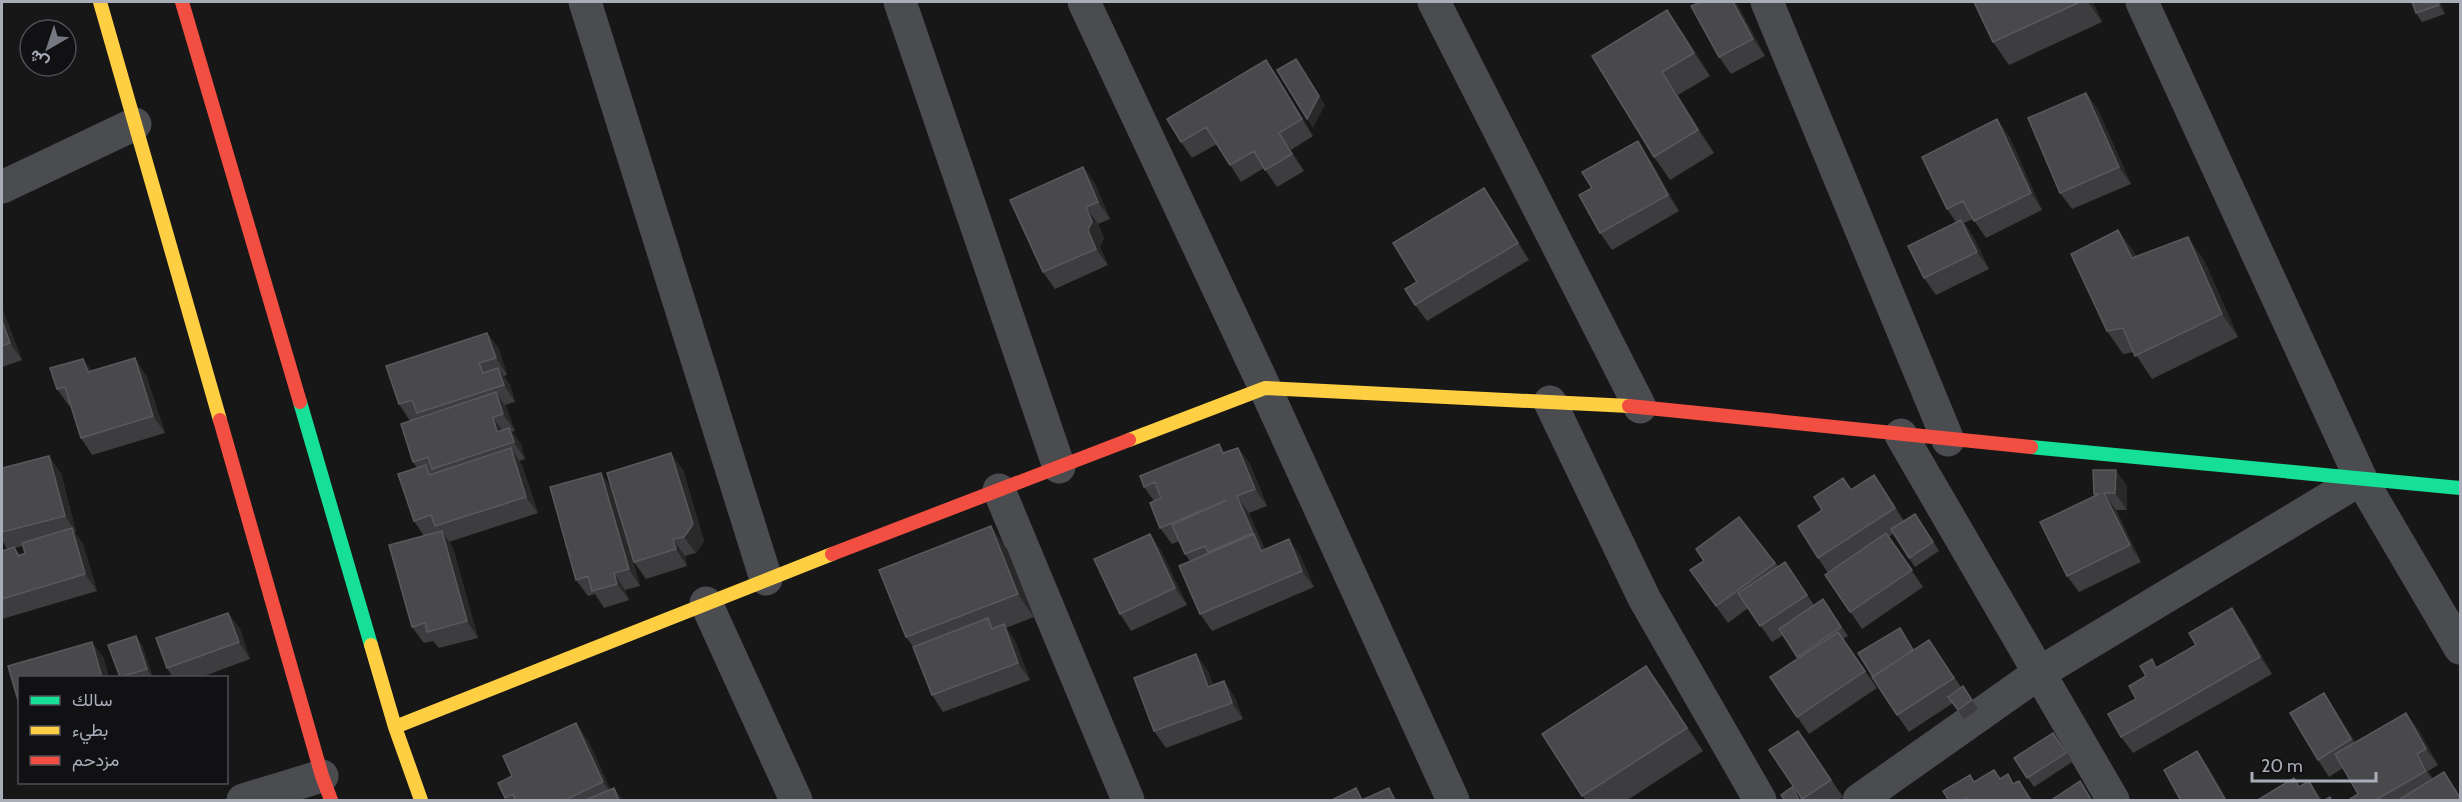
<svg xmlns="http://www.w3.org/2000/svg" width="2462" height="802" font-family="Cabin,Vazirmatn,sans-serif">
<rect width="100%" height="100%" fill="#171717"/>
<g fill="none" stroke-linecap="round" stroke-linejoin="round">
<!-- street -->
<path stroke="#4b4c50" stroke-width="33" d="M 585,2 L 766,579
M 900,2 L 1059,467
M 1084,2 L 1265,388 L 1453,800
M 1434,2 L 1640,407
M 1767,2 L 1948,440
M 2142,2 L 2361,479 L 2460,648
M 2,187 L 135,124
M 1550,402 L 1644,598 L 1760,800
M 1901,435 L 2113,800
M 999,490 L 1128,800
M 706,603 L 796,800
M 243,800 L 322,776
M 1859,800 L 2039,673 L 2361,479"/>
<!-- fast -->
<path stroke="#16e098" stroke-width="14" d="M 300,402 L 371,645
M 2031,447 L 2460,488"/>
<!-- slow -->
<path stroke="#ffcf43" stroke-width="14" d="M 100,2 L 220,420
M 1129,440 L 1265,388 L 1629,406
M 371,645 L 395,727 L 421,800
M 395,727 L 832,554"/>
<!-- jam -->
<path stroke="#f24e42" stroke-width="14" d="M 182,2 L 300,402
M 1629,406 L 2031,447
M 220,420 L 322,776 L 331,800
M 832,554 L 1129,440"/>
</g>
<!-- wall -->
<path fill="#3d3d3f" fill-rule="evenodd" d="M 1974,2 L 2093,2 L 2102,22 L 2009,65 L 1993,42 Z
M 2412,2 L 2440,2 L 2445,14 L 2422,22 L 2416,13 Z
M 1737,4 L 1765,56 L 1731,74 L 1719,57 Z
M 1683,33 L 1710,76 L 1678,95 L 1714,153 L 1670,180 L 1654,157 L 1592,56 Z
M 1278,77 L 1313,136 L 1291,150 L 1304,171 L 1277,187 L 1264,168 L 1241,182 L 1217,144 L 1192,158 L 1181,142 Z
M 2086,93 L 2098,110 L 2131,184 L 2072,209 L 2060,193 Z
M 2009,136 L 2042,210 L 1986,238 L 1973,219 L 1964,223 L 1973,236 L 1989,269 L 1936,295 L 1924,278 L 1956,222 L 1947,209 Z
M 1649,158 L 1679,211 L 1612,250 L 1600,233 Z
M 1083,167 L 1095,184 L 1110,219 L 1098,224 L 1104,238 L 1100,247 L 1108,265 L 1055,289 L 1043,272 Z
M 1496,205 L 1529,260 L 1427,321 L 1415,305 L 1417,282 Z
M 2118,230 L 2136,256 L 2204,260 L 2238,337 L 2152,379 L 2134,352 L 2123,354 L 2107,331 Z
M 2,308 L 22,360 L 2,367 Z
M 487,333 L 499,349 L 507,375 L 504,376 L 510,385 L 515,402 L 505,405 L 507,409 L 515,431 L 512,432 L 521,444 L 525,459 L 519,461 L 522,465 L 538,513 L 449,542 L 453,548 L 478,638 L 439,648 L 433,641 L 424,643 L 412,627 L 424,536 L 414,521 L 417,468 L 413,462 L 410,421 L 399,404 Z
M 92,371 L 146,375 L 165,433 L 92,455 L 81,438 L 70,405 L 69,406 L 57,389 Z
M 1238,448 L 1250,464 L 1267,506 L 1249,513 L 1264,549 L 1300,555 L 1314,587 L 1212,631 L 1200,614 L 1190,561 L 1185,554 L 1179,541 L 1172,544 L 1160,528 L 1154,501 L 1144,487 Z
M 2,468 L 61,473 L 76,532 L 75,533 L 83,544 L 97,591 L 2,619 L 2,551 L 7,549 L 2,540 ZM 23,546 L 25,553 L 20,555 L 15,548 Z
M 683,470 L 704,541 L 696,553 L 685,556 L 687,566 L 646,579 L 634,562 L 621,517 L 640,586 L 625,590 L 629,600 L 604,608 L 595,594 L 588,596 L 576,580 L 612,489 Z
M 2127,486 L 2127,510 L 2116,510 L 2141,562 L 2079,592 L 2067,576 L 2095,495 L 2094,494 Z
M 1851,490 L 1886,492 L 1904,521 L 1921,522 L 1939,551 L 1915,567 L 1893,534 L 1889,537 L 1923,587 L 1862,629 L 1825,575 L 1828,573 L 1818,558 L 1822,510 Z
M 1739,517 L 1778,566 L 1785,562 L 1814,605 L 1823,599 L 1848,636 L 1843,639 L 1877,688 L 1809,734 L 1770,677 L 1798,658 L 1783,635 L 1772,642 L 1748,608 L 1728,623 L 1690,570 L 1704,561 Z
M 1150,534 L 1161,551 L 1187,605 L 1131,631 L 1120,614 Z
M 1007,549 L 1034,617 L 1006,628 L 1015,641 L 1030,680 L 943,712 L 932,695 L 914,648 L 906,637 Z
M 228,613 L 240,629 L 250,659 L 199,678 L 173,678 L 167,668 Z
M 2244,625 L 2272,674 L 2133,753 L 2121,737 L 2146,676 L 2157,667 Z
M 1900,628 L 1914,650 L 1929,640 L 1961,687 L 1963,686 L 1978,709 L 1964,719 L 1953,703 L 1909,732 L 1897,715 Z
M 142,645 L 153,678 L 120,678 Z
M 1208,671 L 1213,685 L 1224,681 L 1235,698 L 1243,719 L 1166,748 L 1154,731 Z
M 1663,689 L 1703,751 L 1626,801 L 1586,801 L 1542,734 Z
M 2335,710 L 2355,742 L 2418,729 L 2438,765 L 2428,771 L 2433,779 L 2456,789 L 2460,801 L 2347,801 L 2358,794 L 2343,768 L 2329,777 L 2318,760 Z
M 1798,731 L 1843,797 L 1837,801 L 1803,801 L 1769,750 Z
M 2053,733 L 2072,762 L 2034,787 L 2014,758 Z
M 588,740 L 610,790 L 614,788 L 623,801 L 507,801 L 505,798 Z"/>
<!-- shaded-wall -->
<path fill="#29292a" d="M 1733,2 L 1735,2 L 1737,4 L 1765,56 L 1753,39 Z
M 2088,2 L 2093,2 L 2102,22 Z
M 2438,2 L 2440,2 L 2445,14 L 2439,5 Z
M 1667,10 L 1683,33 L 1710,76 L 1694,53 Z
M 1296,59 L 1325,105 L 1313,128 L 1307,119 Z
M 1266,60 L 1278,77 L 1313,136 L 1302,119 Z
M 1662,72 L 1678,95 L 1714,153 L 1698,130 Z
M 2086,93 L 2098,110 L 2131,184 L 2119,167 Z
M 1997,119 L 2009,136 L 2042,210 L 2031,193 Z
M 1279,133 L 1291,150 L 1304,171 L 1292,154 Z
M 1638,141 L 1649,158 L 1679,211 L 1668,195 Z
M 1083,167 L 1095,184 L 1110,219 L 1098,202 Z
M 1484,188 L 1496,205 L 1529,260 L 1518,243 Z
M 1086,207 L 1098,224 L 1104,238 L 1100,247 L 1108,265 L 1096,249 L 1088,230 Z
M 1961,220 L 1973,236 L 1989,269 L 1977,252 Z
M 2118,230 L 2135,253 L 2148,281 L 2132,258 Z
M 2188,237 L 2204,260 L 2238,337 L 2222,314 Z
M 2,308 L 22,360 L 10,343 L 2,321 Z
M 487,333 L 499,349 L 507,375 L 496,358 Z
M 135,358 L 146,375 L 165,433 L 153,416 Z
M 83,359 L 95,375 L 88,372 Z
M 498,368 L 510,385 L 515,402 L 504,385 Z
M 496,392 L 507,409 L 515,431 L 503,414 Z
M 493,417 L 505,434 L 497,432 Z
M 509,428 L 521,444 L 525,459 L 514,442 Z
M 511,448 L 522,465 L 538,513 L 526,497 Z
M 1238,448 L 1250,464 L 1267,506 L 1255,489 Z
M 671,453 L 683,470 L 704,541 L 696,553 L 684,537 Z
M 49,456 L 61,473 L 76,532 L 65,516 Z
M 2116,470 L 2127,486 L 2127,510 L 2115,493 Z
M 601,473 L 613,490 L 640,586 L 629,569 Z
M 1874,475 L 1886,492 L 1907,525 L 1895,508 Z
M 2104,493 L 2116,510 L 2141,562 L 2130,545 Z
M 1237,496 L 1249,513 L 1265,549 L 1253,533 Z
M 991,526 L 1007,549 L 1034,617 L 1018,594 Z
M 72,528 L 83,544 L 97,591 L 85,574 Z
M 442,531 L 453,548 L 478,638 L 467,621 Z
M 1150,534 L 1161,551 L 1187,605 L 1175,588 Z
M 1254,534 L 1265,551 L 1261,551 Z
M 673,539 L 685,556 L 687,566 L 676,549 Z
M 1289,539 L 1300,555 L 1314,587 L 1302,571 Z
M 614,573 L 625,590 L 629,600 L 617,584 Z
M 2232,608 L 2244,625 L 2272,674 L 2260,657 Z
M 228,613 L 240,629 L 250,659 L 239,642 Z
M 1004,624 L 1015,641 L 1030,680 L 1018,663 Z
M 136,636 L 142,645 L 153,678 L 147,669 Z
M 92,642 L 104,658 L 109,678 L 102,678 Z
M 1196,654 L 1208,671 L 1220,704 L 1208,687 Z
M 1646,666 L 1663,689 L 1703,751 L 1687,728 Z
M 1224,681 L 1235,698 L 1243,719 L 1232,703 Z
M 2324,693 L 2335,710 L 2363,756 L 2351,739 Z
M 2406,713 L 2418,729 L 2438,765 L 2426,749 Z
M 576,723 L 588,740 L 615,799 L 603,782 Z
M 2197,751 L 2209,768 L 2228,801 L 2226,801 Z
M 2417,754 L 2428,771 L 2438,787 L 2426,771 Z
M 2019,781 L 2031,797 L 2033,801 L 2031,801 Z
M 2309,781 L 2321,798 L 2322,801 L 2320,801 Z
M 614,788 L 623,801 L 619,801 Z
M 1389,788 L 1398,801 L 1395,801 Z"/>
<!-- building -->
<path fill="#49494c" stroke="#58595d" stroke-width="1.5" d="M 1700,2 L 1733,2 L 1753,39 L 1719,57 L 1691,6 Z
M 1974,2 L 2080,2 L 1993,42 Z
M 2412,2 L 2438,2 L 2439,5 L 2416,13 Z
M 1667,10 L 1694,53 L 1662,72 L 1698,130 L 1654,157 L 1592,56 Z
M 1296,59 L 1319,96 L 1307,119 L 1277,70 Z
M 1266,60 L 1302,119 L 1279,133 L 1292,154 L 1265,170 L 1254,151 L 1230,165 L 1206,127 L 1181,142 L 1167,119 Z
M 2086,93 L 2119,167 L 2060,193 L 2028,118 Z
M 1997,119 L 2031,193 L 1974,221 L 1963,201 L 1947,209 L 1922,157 Z
M 1638,141 L 1668,195 L 1600,233 L 1579,195 L 1592,188 L 1582,172 Z
M 1083,167 L 1098,202 L 1086,207 L 1092,222 L 1088,230 L 1096,249 L 1043,272 L 1010,200 Z
M 1484,188 L 1518,243 L 1415,305 L 1405,289 L 1417,282 L 1393,243 Z
M 1961,220 L 1977,252 L 1924,278 L 1908,246 Z
M 2118,230 L 2132,258 L 2188,237 L 2222,314 L 2135,356 L 2123,328 L 2107,331 L 2071,254 Z
M 2,321 L 10,343 L 2,346 Z
M 487,333 L 496,358 L 479,363 L 483,373 L 498,368 L 504,385 L 417,413 L 412,400 L 399,404 L 386,366 Z
M 135,358 L 153,416 L 81,438 L 65,387 L 57,389 L 50,368 L 83,359 L 88,372 Z
M 496,392 L 503,414 L 493,417 L 497,432 L 509,428 L 514,442 L 432,469 L 428,457 L 413,462 L 401,424 Z
M 1219,444 L 1223,453 L 1238,448 L 1255,489 L 1237,496 L 1253,533 L 1208,552 L 1205,546 L 1185,554 L 1172,525 L 1227,500 L 1160,528 L 1150,503 L 1161,498 L 1155,482 L 1144,487 L 1140,476 Z
M 511,448 L 526,497 L 435,526 L 431,515 L 414,521 L 398,474 L 426,465 L 429,475 Z
M 671,453 L 693,524 L 684,537 L 673,539 L 676,549 L 634,562 L 607,473 Z
M 49,456 L 65,516 L 2,532 L 2,468 Z
M 2093,470 L 2116,470 L 2115,493 L 2104,493 L 2130,545 L 2067,576 L 2040,522 L 2099,494 L 2094,494 Z
M 601,473 L 629,569 L 614,573 L 617,584 L 592,591 L 588,576 L 576,580 L 550,487 Z
M 1874,475 L 1895,508 L 1818,558 L 1798,526 L 1822,510 L 1814,497 L 1843,478 L 1851,490 Z
M 1915,514 L 1933,542 L 1909,558 L 1891,529 Z
M 1739,517 L 1775,563 L 1716,606 L 1690,570 L 1704,561 L 1696,549 Z
M 991,526 L 1018,594 L 906,637 L 879,570 Z
M 72,528 L 85,574 L 2,599 L 2,551 L 14,547 L 18,556 L 25,553 L 22,543 Z
M 442,531 L 467,621 L 427,632 L 425,623 L 412,627 L 389,545 Z
M 1886,533 L 1912,570 L 1850,612 L 1825,575 Z
M 1150,534 L 1175,588 L 1120,614 L 1094,559 Z
M 1254,534 L 1261,551 L 1289,539 L 1302,571 L 1200,614 L 1179,566 Z
M 1785,562 L 1807,595 L 1760,626 L 1738,593 Z
M 1823,599 L 1841,627 L 1797,657 L 1779,629 Z
M 2232,608 L 2260,657 L 2121,737 L 2108,714 L 2136,699 L 2129,686 L 2146,676 L 2140,666 L 2152,659 L 2156,668 L 2196,645 L 2189,633 Z
M 228,613 L 239,642 L 167,668 L 156,638 Z
M 988,618 L 992,629 L 1004,624 L 1018,663 L 932,695 L 913,647 Z
M 1900,628 L 1913,650 L 1873,677 L 1858,653 Z
M 1838,632 L 1865,671 L 1797,717 L 1770,677 Z
M 136,636 L 147,669 L 120,677 L 108,645 Z
M 1929,640 L 1954,678 L 1897,715 L 1872,677 Z
M 92,642 L 102,678 L 20,678 L 20,707 L 8,666 Z
M 1196,654 L 1208,687 L 1224,681 L 1232,703 L 1154,731 L 1134,678 Z
M 1646,666 L 1687,728 L 1582,796 L 1542,734 Z
M 1963,686 L 1972,700 L 1958,710 L 1948,697 Z
M 2324,693 L 2351,739 L 2318,760 L 2290,713 Z
M 2406,713 L 2426,749 L 2417,754 L 2426,771 L 2374,801 L 2347,801 L 2358,794 L 2335,754 Z
M 576,723 L 603,782 L 563,801 L 516,801 L 513,794 L 505,798 L 498,783 L 512,776 L 503,756 Z
M 1798,731 L 1831,780 L 1802,799 L 1769,750 Z
M 2053,733 L 2066,753 L 2027,778 L 2014,758 Z
M 2197,751 L 2226,801 L 2181,801 L 2164,770 Z
M 1994,770 L 2000,779 L 2008,774 L 2013,784 L 2019,781 L 2031,801 L 1968,801 L 1966,798 L 1962,801 L 1949,801 L 1943,791 L 1970,775 L 1974,782 Z
M 2444,772 L 2460,798 L 2460,801 L 2397,801 Z
M 2294,778 L 2299,787 L 2309,781 L 2320,801 L 2256,801 Z
M 2080,781 L 2092,801 L 2050,801 Z
M 1792,787 L 1800,801 L 1785,801 L 1781,795 Z
M 614,788 L 619,801 L 583,801 Z
M 1356,788 L 1362,800 L 1389,788 L 1395,801 L 1330,801 Z
M 2330,797 L 2332,801 L 2323,801 Z"/>
<!-- border -->
<rect width="2462" height="802" fill="none" stroke="#a8adb8" stroke-width="6"/>
<!-- legend -->
<rect x="18" y="676" width="210" height="108" fill="#111113" stroke="#4d4f55" stroke-width="1.5"/>
<rect x="30" y="696" width="30" height="9" fill="#16e098" stroke="#4d4f55" stroke-width="1.5"/>
<text x="72" y="706" font-size="18" fill="#a8adb8">سالك</text>
<rect x="30" y="726" width="30" height="9" fill="#ffcf43" stroke="#4d4f55" stroke-width="1.5"/>
<text x="72" y="736" font-size="18" fill="#a8adb8">بطيء</text>
<rect x="30" y="756" width="30" height="9" fill="#f24e42" stroke="#4d4f55" stroke-width="1.5"/>
<text x="72" y="766" font-size="18" fill="#a8adb8">مزدحم</text>
<!-- north arrow -->
<g transform="translate(48 48) rotate(219)"><circle r="28" fill="#111113" stroke="#4d4f55" stroke-width="1.5"/>
<path d="M0-4.5L10 22L0 15L-10 22Z" fill="#757880"/>
<text y="-9" font-size="16" font-weight="bold" text-anchor="middle" fill="#a8adb8">ش</text>
</g>
<!-- scale -->
<path d="M2252 772v9h124v-9" fill="none" stroke="#a8adb8" stroke-width="3"/>
<text x="2261" y="772" font-size="18" fill="#a8adb8" stroke="#111113" stroke-width="4.5" paint-order="stroke">20 m</text>
</svg>
